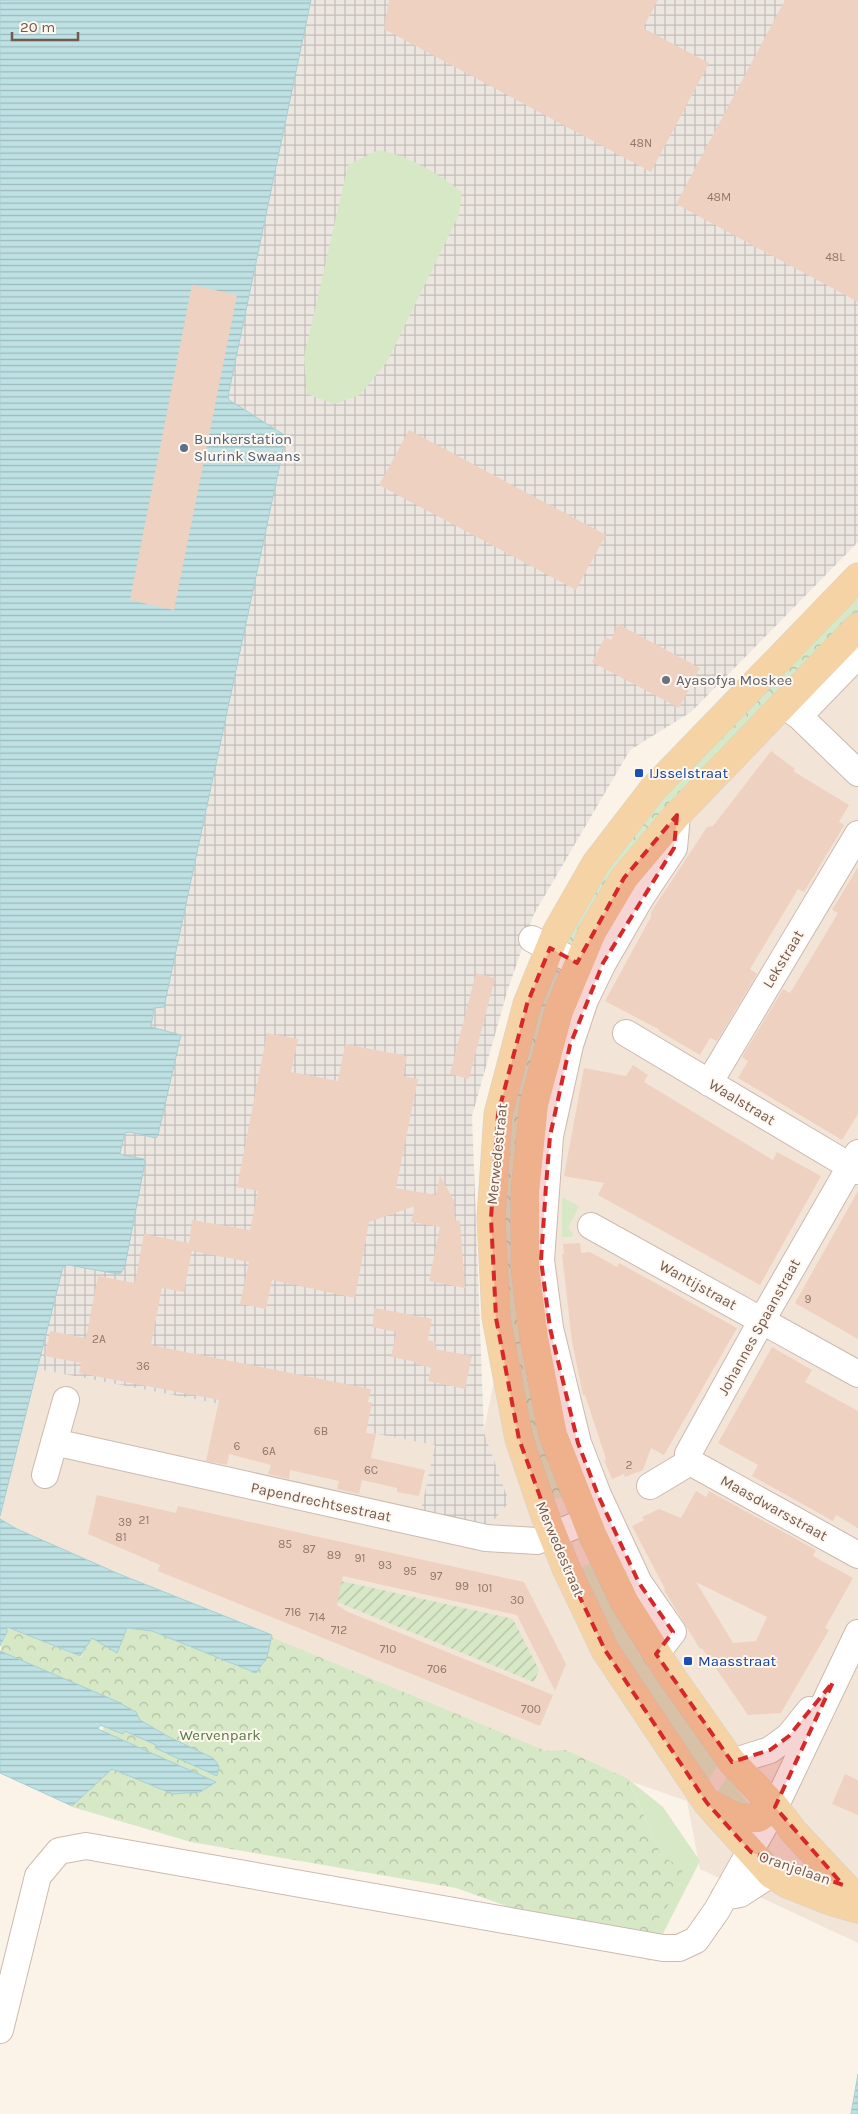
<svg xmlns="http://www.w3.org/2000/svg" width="858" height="2114" font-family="Karla,sans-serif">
<defs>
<pattern id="industrial-grid" width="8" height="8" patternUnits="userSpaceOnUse" patternTransform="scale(1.25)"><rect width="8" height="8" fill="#ece6e1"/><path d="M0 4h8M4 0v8" fill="none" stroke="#c4bdb9"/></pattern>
<pattern id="forest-crowns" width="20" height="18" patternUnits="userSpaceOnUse" patternTransform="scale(1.25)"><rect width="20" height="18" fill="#d7e8c7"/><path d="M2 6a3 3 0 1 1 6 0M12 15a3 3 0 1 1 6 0" fill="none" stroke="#b3bfa4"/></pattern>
<pattern id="garden-furrows" width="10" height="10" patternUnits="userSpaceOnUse" patternTransform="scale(1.25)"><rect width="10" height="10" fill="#d7e8c7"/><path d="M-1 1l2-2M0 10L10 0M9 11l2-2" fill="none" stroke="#b3bfa4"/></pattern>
<pattern id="water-rules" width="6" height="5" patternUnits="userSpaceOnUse" patternTransform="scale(1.25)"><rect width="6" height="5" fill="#bee1e4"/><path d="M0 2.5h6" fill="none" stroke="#9fb9bb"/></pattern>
</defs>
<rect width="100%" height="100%" fill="#fbf3e8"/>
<!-- residential -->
<path fill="#f2e4d7" d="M 858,611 L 858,1943 L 700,1869 L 687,1801 L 548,1753 L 0,1528 L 0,1494 L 31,1359 L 480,1449 L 596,887 Z"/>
<!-- industrial -->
<path fill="url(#industrial-grid)" d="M 297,0 L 858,0 L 858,542 L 691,712 L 630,750 L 534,914 L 507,992 L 472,1116 L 484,1433 L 509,1502 L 488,1527 L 421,1511 L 435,1445 L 38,1369 Z"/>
<!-- grass -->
<path fill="#d7e8c7" d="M 378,150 C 408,155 439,174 462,192 L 459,215 L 387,362 L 360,395 L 334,404 L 307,394 L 304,357 L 348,165 Z
M 562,1197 L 579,1206 L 568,1228 L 573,1233 L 572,1237 L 562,1237 Z
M 593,1562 L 719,1763 L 707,1783 L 617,1650 L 577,1570 Z
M 727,1777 L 751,1807 L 748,1811 L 715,1795 Z
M 628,1779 L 663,1807 L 700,1861 L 649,1961 L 635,1952 L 661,1855 Z"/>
<!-- forest -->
<path fill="url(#forest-crowns)" d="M 858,594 L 858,613 L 713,758 L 637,847 L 537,1051 L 573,1496 L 552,1499 L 537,1461 L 510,1350 L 501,1165 L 521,1039 L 573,912 L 659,800 Z
M 119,1574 L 546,1751 L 566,1750 L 628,1779 L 661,1855 L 683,1869 L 673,1898 L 635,1952 L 456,1888 L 191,1842 L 72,1807 L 114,1702 L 1,1652 C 0,1642 8,1636 6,1627 L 81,1657 Z"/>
<!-- garden -->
<path fill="url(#garden-furrows)" d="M 273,1566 L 513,1619 L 539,1670 L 534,1682 L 271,1575 Z"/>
<!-- water -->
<path fill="url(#water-rules)" stroke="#a5d0d5" d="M 0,0 L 311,0 L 228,396 L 229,400 L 286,436 L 164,1007 L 154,1008 L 151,1027 L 181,1035 L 158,1135 L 156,1138 L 130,1132 L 125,1133 L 120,1153 L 122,1155 L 144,1159 L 145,1162 L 125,1266 L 121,1273 L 118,1274 L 68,1265 L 63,1267 L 0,1516 Z
M 0,1519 L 17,1529 L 119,1574 L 272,1635 L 267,1657 L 256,1673 L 152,1631 L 127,1628 L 117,1653 L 92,1638 L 80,1656 L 7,1627 L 7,1632 L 0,1646 Z
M 0,1651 L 116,1701 L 136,1712 L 140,1720 L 169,1737 L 213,1758 L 219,1766 L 217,1776 L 155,1748 L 156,1745 L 125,1731 L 123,1734 L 100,1725 L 98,1729 L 216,1782 L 200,1792 L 173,1794 L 112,1769 L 72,1806 L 0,1773 Z
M 858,2074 L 858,2114 L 851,2114 Z"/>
<!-- building -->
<path fill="#efd1c2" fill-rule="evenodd" d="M 389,0 L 658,0 L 643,28 L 709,63 L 651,172 L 384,29 Z
M 785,0 L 858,0 L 858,302 L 676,204 Z
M 192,285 L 237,295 L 174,610 L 130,600 Z
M 409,430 L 606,535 L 576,590 L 379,485 Z
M 618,624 L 700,668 L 679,708 L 592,662 L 605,637 L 611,640 Z
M 771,751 L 795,769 L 793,771 L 849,805 L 839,822 L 844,825 L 836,839 L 804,892 L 798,889 L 750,969 L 757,974 L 717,1041 L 710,1038 L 700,1055 L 659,1031 L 660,1030 L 605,1001 L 651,917 L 651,912 L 707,827 L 713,826 Z
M 858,867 L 858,1114 L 842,1140 L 738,1078 L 748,1061 L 742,1057 L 783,989 L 790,993 L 798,980 L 838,913 L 832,910 Z
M 476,973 L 495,978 L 469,1079 L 450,1074 Z
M 267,1033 L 298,1039 L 291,1072 L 338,1081 L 345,1044 L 407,1056 L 403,1076 L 418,1079 L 396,1188 L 436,1195 L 440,1175 L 454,1201 L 455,1220 L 460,1221 L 465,1288 L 429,1281 L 440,1227 L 411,1222 L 415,1206 L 369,1222 L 355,1298 L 272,1280 L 266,1309 L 240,1304 L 249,1262 L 192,1251 L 184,1292 L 162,1288 L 151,1345 L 371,1389 L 368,1402 L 372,1403 L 366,1433 L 376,1434 L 371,1458 L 425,1470 L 419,1496 L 397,1492 L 397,1488 L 362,1480 L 359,1494 L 337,1489 L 339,1481 L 290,1470 L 289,1479 L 268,1474 L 271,1465 L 229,1454 L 227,1465 L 206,1461 L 219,1400 L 79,1373 L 81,1363 L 45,1356 L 50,1331 L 86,1338 L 98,1276 L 135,1283 L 144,1234 L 189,1243 L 192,1220 L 250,1230 L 258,1191 L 237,1187 Z
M 633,1065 L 648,1075 L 644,1082 L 728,1133 L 773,1160 L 777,1152 L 821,1176 L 760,1285 L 598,1195 L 604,1183 L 564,1176 L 584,1068 L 626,1076 Z
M 858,1191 L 858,1339 L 795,1303 Z
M 580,1243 L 581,1253 L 590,1252 L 617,1267 L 619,1263 L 737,1328 L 664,1455 L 651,1448 L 643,1470 L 625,1477 L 624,1474 L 612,1479 L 604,1460 L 606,1459 L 585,1395 L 583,1395 L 572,1342 L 562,1254 L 564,1254 L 563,1244 Z
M 375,1308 L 432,1319 L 428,1340 L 436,1342 L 435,1349 L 472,1356 L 465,1389 L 428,1381 L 431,1368 L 416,1364 L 417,1362 L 391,1357 L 396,1332 L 372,1327 Z
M 772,1347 L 812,1370 L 805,1382 L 858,1411 L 858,1528 L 836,1515 L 833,1521 L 752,1476 L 758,1465 L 718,1443 Z
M 696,1491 L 706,1497 L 709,1491 L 816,1550 L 813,1556 L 853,1578 L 825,1628 L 829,1630 L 781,1713 L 748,1715 L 702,1648 L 700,1649 L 664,1590 L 665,1589 L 632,1526 L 644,1520 L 642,1517 L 659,1509 L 681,1518 ZM 696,1582 L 767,1617 L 756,1641 L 733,1643 Z
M 97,1495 L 176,1513 L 178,1506 L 524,1582 L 566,1664 L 555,1691 L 517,1615 L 343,1576 L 337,1605 L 348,1612 L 553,1695 L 540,1726 L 158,1571 L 160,1565 L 88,1534 Z
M 845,1774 L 858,1780 L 858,1815 L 832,1804 Z"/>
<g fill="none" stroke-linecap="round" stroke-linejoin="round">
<defs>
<path id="minor" d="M 783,705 L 799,716 L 858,773
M 799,716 L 858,655
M 532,939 L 577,963
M 626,1033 L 858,1171
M 709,1083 L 858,834
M 591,1226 L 858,1374
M 54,1442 L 486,1538 L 537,1541 L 587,1521
M 690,1462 L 688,1454 L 762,1320 L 858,1153
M 690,1462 L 858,1555
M 45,1475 L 66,1400
M 650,1486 L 690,1462
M 656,1654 L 673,1632 L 639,1583 L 598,1495 L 578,1443 L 550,1328 L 541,1260 L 550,1136 L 570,1045 L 585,1000 L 603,963 L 640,899 L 674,848 L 677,815
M 732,1762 L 770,1750 L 789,1736 L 810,1710
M 724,1897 L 740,1894 L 771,1874
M 0,2030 L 38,1876 L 59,1851 L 86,1846 L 663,1948 L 679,1948 L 696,1940 L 717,1910 L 775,1807 L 858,1633"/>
<path id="major" d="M 858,577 L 653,789 L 596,863 L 556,933 L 527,1004 L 498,1114 L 491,1218 L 496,1318 L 519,1439 L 545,1516 L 566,1568 L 605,1650 L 707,1803 L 771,1874 L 787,1884 L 830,1901 L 858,1909
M 858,627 L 677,815 L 624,878 L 592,932 L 559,1011 L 534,1104 L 525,1192 L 525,1268 L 534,1338 L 553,1435 L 592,1534 L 625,1603 L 670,1674 L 732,1762 L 775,1807 L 794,1832 L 858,1900
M 713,1805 L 738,1818 L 758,1818 L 775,1807"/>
</defs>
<!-- minor casing -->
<use href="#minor" stroke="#cdbaaf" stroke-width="28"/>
<!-- major casing -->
<use href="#major" stroke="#d8d1cd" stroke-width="29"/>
<!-- minor -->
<use href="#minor" stroke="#fff" stroke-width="26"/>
<!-- major -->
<use href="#major" stroke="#f5d3a5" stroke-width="28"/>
</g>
<!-- marked area -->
<path fill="#d62828" fill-opacity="0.2" stroke="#d62828" stroke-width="4" stroke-dasharray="10 6" stroke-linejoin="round" d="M 677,815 L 674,848 L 603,963 L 570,1045 L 550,1136 L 546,1186 L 541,1260 L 550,1328 L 578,1443 L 598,1495 L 639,1583 L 673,1632 L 656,1654 L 732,1762 L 770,1750 L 789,1736 L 833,1682 L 775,1807 L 843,1885 L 751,1852 L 707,1803 L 605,1650 L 566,1568 L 519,1439 L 496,1318 L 491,1218 L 498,1114 L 527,1004 L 550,948 L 577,963 L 624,878 Z"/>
<!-- markers -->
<circle fill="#5c6f8a" stroke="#fef7ef" stroke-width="2" cx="184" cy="448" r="5"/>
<circle fill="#6b7280" stroke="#fef7ef" stroke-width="2" cx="666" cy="680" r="5"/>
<g fill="#1a4fb4" stroke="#fef7ef" stroke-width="2">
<rect x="634" y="768" width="10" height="10" rx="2.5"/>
<rect x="683" y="1656" width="10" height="10" rx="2.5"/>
</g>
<g text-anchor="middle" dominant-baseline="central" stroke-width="4" stroke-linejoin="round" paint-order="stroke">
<!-- number labels -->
<g font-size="12" fill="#93776b">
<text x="641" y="143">48N</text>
<text x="719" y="197">48M</text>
<text x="835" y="257">48L</text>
<text x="808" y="1299">9</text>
<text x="99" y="1339">2A</text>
<text x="143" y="1366">36</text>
<text x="321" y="1431">6B</text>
<text x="237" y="1446">6</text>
<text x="269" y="1451">6A</text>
<text x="629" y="1465">2</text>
<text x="371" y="1470">6C</text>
<text x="144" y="1520">21</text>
<text x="125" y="1522">39</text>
<text x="121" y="1537">81</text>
<text x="285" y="1544">85</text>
<text x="309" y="1549">87</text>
<text x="334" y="1555">89</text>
<text x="360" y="1558">91</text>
<text x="385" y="1565">93</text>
<text x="410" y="1571">95</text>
<text x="436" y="1576">97</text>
<text x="462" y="1586">99</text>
<text x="485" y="1588">101</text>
<text x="517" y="1600">30</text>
<text x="293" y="1612">716</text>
<text x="317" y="1617">714</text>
<text x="339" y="1630">712</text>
<text x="388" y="1649">710</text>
<text x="437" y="1669">706</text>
<text x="531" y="1709">700</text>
</g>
<!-- service labels -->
<g font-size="15" fill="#4e5e75" stroke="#fef7ef" text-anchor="start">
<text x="194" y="439">Bunkerstation<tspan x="194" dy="17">Slurink Swaans</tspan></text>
</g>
<!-- worship labels -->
<g font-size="15" fill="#5b616d" stroke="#fef7ef" text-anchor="start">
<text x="676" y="680">Ayasofya Moskee</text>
</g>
<!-- transit labels -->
<g font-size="15" fill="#164399" stroke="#fef7ef" text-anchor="start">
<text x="649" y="773">IJsselstraat</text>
<text x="698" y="1661">Maasstraat</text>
</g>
<!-- street labels -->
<g font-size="15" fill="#74594e" stroke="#fef7ef">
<text transform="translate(783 959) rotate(-59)">Lekstraat</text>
<text transform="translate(742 1102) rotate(31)">Waalstraat</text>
<text transform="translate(497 1154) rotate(-84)">Merwedestraat</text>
<text transform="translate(698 1285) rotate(29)">Wantijstraat</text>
<text transform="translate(759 1327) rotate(-61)">Johannes Spaanstraat</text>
<text transform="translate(321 1502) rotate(12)">Papendrechtsestraat</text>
<text transform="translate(774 1508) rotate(29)">Maasdwarsstraat</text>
<text transform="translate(560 1549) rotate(67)">Merwedestraat</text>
<text transform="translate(795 1868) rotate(19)">Oranjelaan</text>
</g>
<!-- park labels -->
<g font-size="15" fill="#587846" stroke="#fef7ef">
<text x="220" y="1735">Wervenpark</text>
</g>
</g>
<!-- scale -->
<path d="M12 32v8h66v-8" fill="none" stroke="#74594e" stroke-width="2.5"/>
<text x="20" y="32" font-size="15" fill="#74594e" stroke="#fef7ef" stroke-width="4" paint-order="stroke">20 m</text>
</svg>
